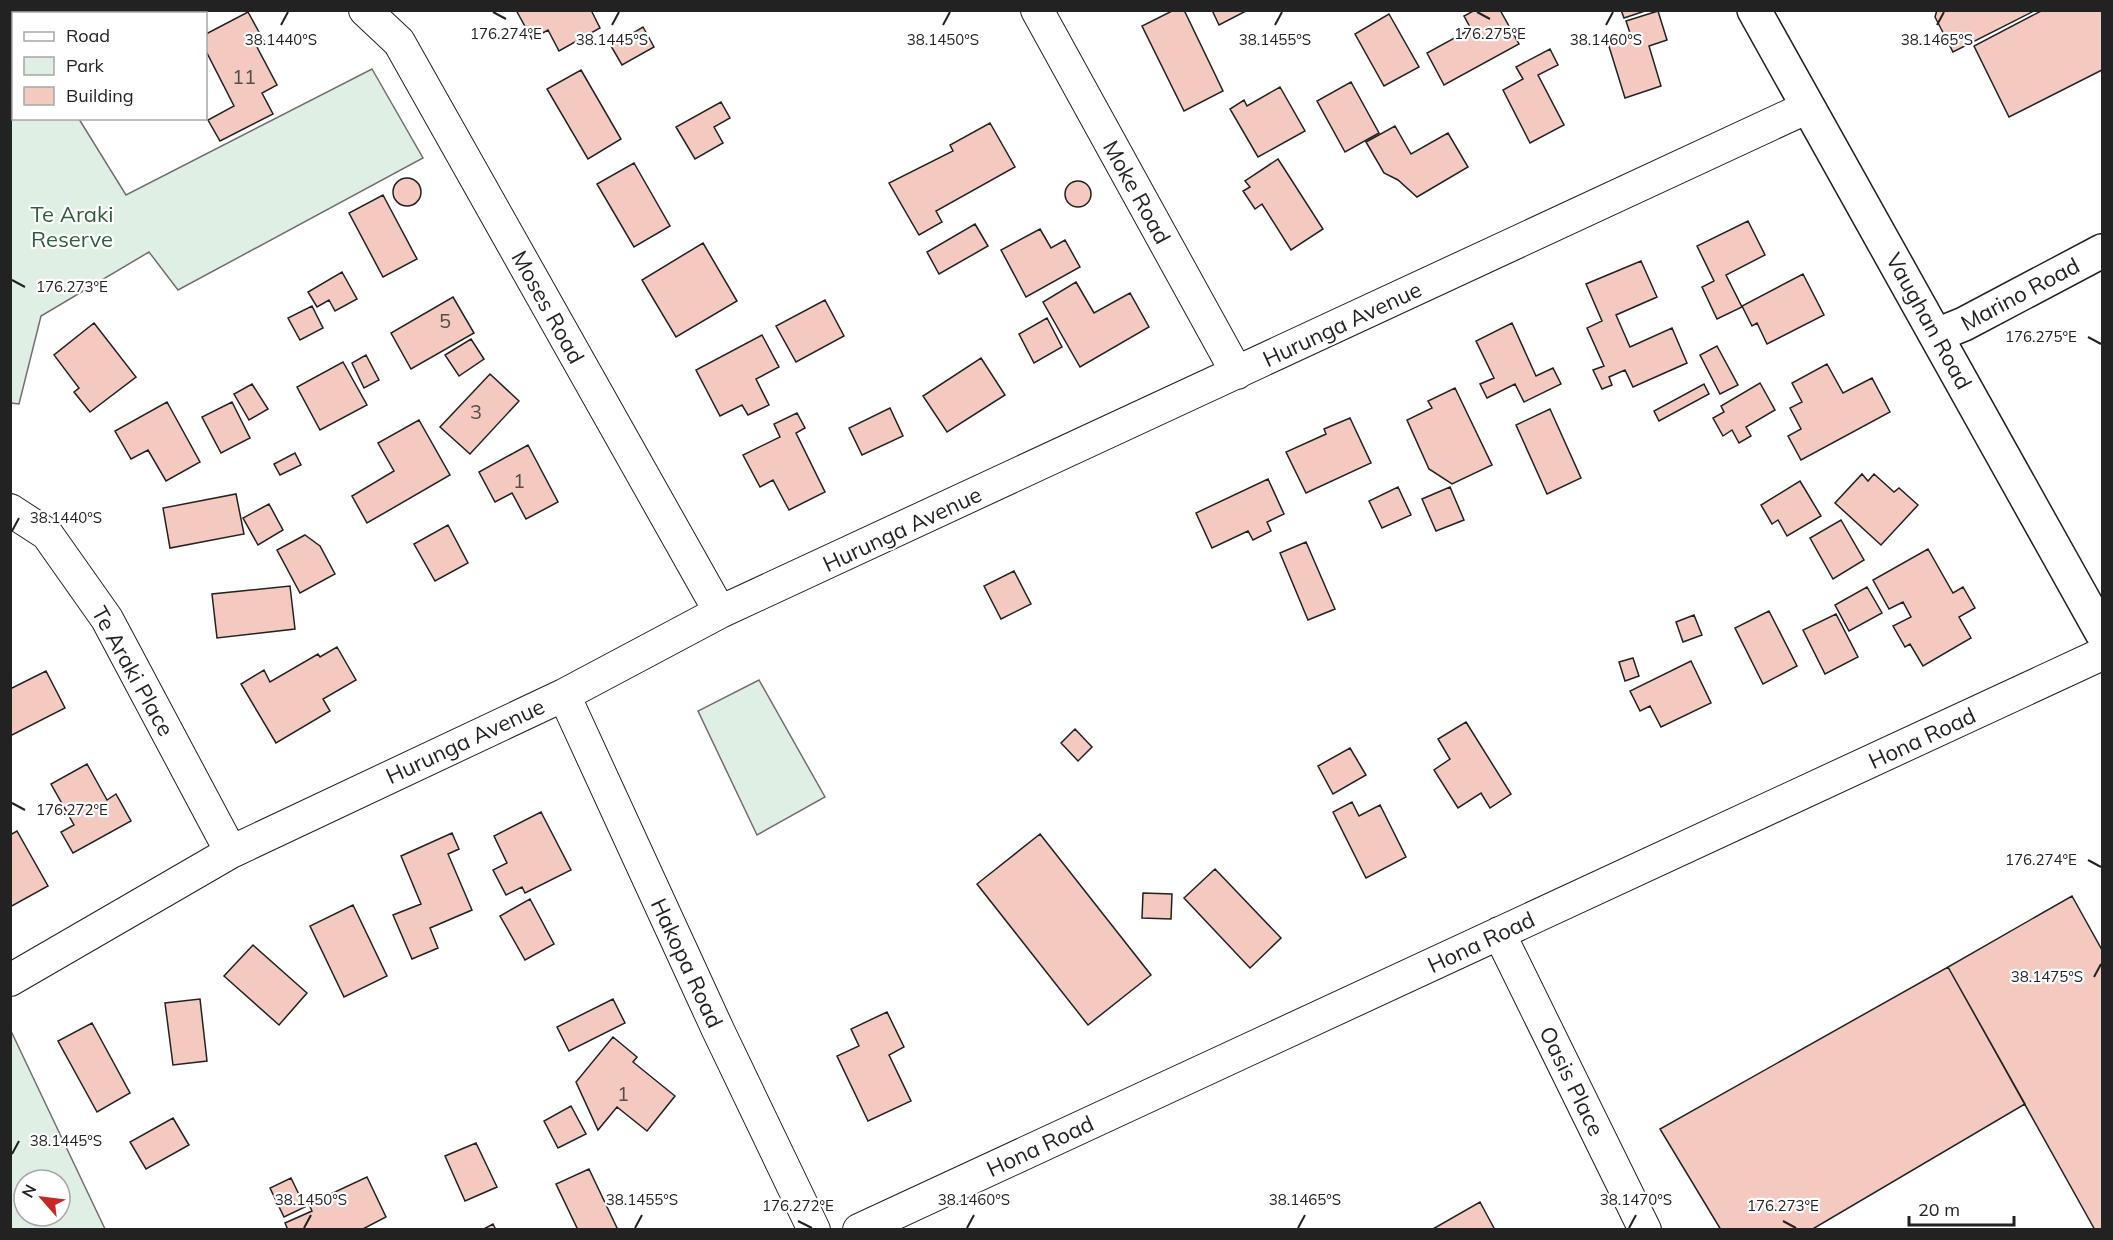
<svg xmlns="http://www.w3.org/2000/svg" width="2113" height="1240" font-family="Mulish,sans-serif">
<rect width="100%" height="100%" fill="#fff"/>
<!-- green -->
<path fill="#e0efe3" stroke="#6f6f6f" stroke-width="1.5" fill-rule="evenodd" d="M 372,69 L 423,158 L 178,290 L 149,252 L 41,316 L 19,404 L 11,403 L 11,97 L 13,95 L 14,118 L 79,119 L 126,195 Z
M 759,680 L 825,797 L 757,835 L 698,711 Z
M 11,1031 L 105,1229 L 11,1229 ZM 24,1180 L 60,1180 L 60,1216 L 24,1216 Z"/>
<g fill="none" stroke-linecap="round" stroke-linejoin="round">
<!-- stream -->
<path stroke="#c7d3dd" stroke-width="10" d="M 168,14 L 174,10
M 10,94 L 14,93"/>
</g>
<!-- building -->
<path fill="#f3c9c0" stroke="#222" stroke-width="1.5" d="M 10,10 L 66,10 L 60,14 L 14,14 L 14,39 L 10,40 Z
M 112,10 L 147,10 L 142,14 L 113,14 Z
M 516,10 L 591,10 L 600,28 L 559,51 L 548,30 L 532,39 Z
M 1174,10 L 1184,10 L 1223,91 L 1184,111 L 1142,26 Z
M 1212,10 L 1246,10 L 1246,11 L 1219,25 Z
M 1475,10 L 1500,10 L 1519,44 L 1444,85 L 1427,53 L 1471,29 L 1464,16 Z
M 1621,10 L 1648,10 L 1624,18 Z
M 1937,10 L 2036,10 L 1953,52 L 1935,17 Z
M 2043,10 L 2102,10 L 2102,70 L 2009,117 L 1974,46 Z
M 1658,11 L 1667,40 L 1649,46 L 1661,86 L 1625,98 L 1607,40 L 1630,33 L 1626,21 Z
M 248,12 L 265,43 L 257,47 L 277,85 L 262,93 L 273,114 L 220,141 L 208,120 L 234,106 L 206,51 L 206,34 Z
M 1389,14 L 1419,67 L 1384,86 L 1355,34 Z
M 643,27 L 654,47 L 622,65 L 611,46 Z
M 1550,49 L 1558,65 L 1538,75 L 1564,125 L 1530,143 L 1503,90 L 1523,79 L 1516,67 Z
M 581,70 L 621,139 L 588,159 L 547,89 Z
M 1351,82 L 1379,133 L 1345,152 L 1317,101 Z
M 1280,87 L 1305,131 L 1258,157 L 1230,109 L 1244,100 L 1247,106 Z
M 721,102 L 730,118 L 714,127 L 723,143 L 695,159 L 676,127 Z
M 990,123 L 1015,167 L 936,211 L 942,222 L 919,235 L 889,183 L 953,151 L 950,145 Z
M 1395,126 L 1411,154 L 1448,133 L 1468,167 L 1417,197 L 1398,180 L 1384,173 L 1366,142 Z
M 1278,159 L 1323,229 L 1291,250 L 1262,204 L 1255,209 L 1243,191 L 1250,187 L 1245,181 Z
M 634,163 L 670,226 L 634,247 L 597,184 Z
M393 192a14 14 0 1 1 28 0a14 14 0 1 1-28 0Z
M1065 194a13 13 0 1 1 26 0a13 13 0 1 1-26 0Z
M 383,195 L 417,259 L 383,277 L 349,213 Z
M 1748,221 L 1765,255 L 1726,275 L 1742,307 L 1717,319 L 1702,287 L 1714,281 L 1697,246 Z
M 975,224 L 988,246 L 939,274 L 927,252 Z
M 1040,229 L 1051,248 L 1065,240 L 1080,267 L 1026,297 L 1001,250 Z
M 703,243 L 737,301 L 676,337 L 642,280 Z
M 1641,261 L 1657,297 L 1616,315 L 1630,347 L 1672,328 L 1687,363 L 1633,387 L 1625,370 L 1609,377 L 1612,385 L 1602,389 L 1593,370 L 1604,366 L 1587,328 L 1602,321 L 1586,284 Z
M 342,272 L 357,299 L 335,311 L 329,300 L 317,307 L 308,292 Z
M 1803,274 L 1824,315 L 1767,344 L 1757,323 L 1752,326 L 1742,306 Z
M 1076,282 L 1094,313 L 1130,293 L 1149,327 L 1080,367 L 1043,302 Z
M 453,297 L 474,333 L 411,369 L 391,333 Z
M 825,300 L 844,336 L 796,362 L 776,326 Z
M 312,306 L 323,328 L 300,340 L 288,318 Z
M 1047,318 L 1062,347 L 1034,363 L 1019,334 Z
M 94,323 L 136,377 L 90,412 L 74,392 L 79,388 L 54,355 Z
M 1512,323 L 1536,376 L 1553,368 L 1561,384 L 1524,402 L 1515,384 L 1487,398 L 1480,384 L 1494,378 L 1476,341 Z
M 762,335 L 779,367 L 756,379 L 769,405 L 748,415 L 742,405 L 720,416 L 696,370 Z
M 471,339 L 484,359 L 459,376 L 445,355 Z
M 1717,346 L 1738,385 L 1720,394 L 1700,355 Z
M 366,355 L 379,380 L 364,388 L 352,363 Z
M 981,358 L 1005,395 L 947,432 L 923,396 Z
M 343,362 L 367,405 L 320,430 L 297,387 Z
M 1827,364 L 1843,393 L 1872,378 L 1890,412 L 1801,460 L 1788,436 L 1801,429 L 1790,408 L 1802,402 L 1792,383 Z
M 490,374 L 519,401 L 470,454 L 440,427 Z
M 1760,383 L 1775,410 L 1746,427 L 1751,436 L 1739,443 L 1732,430 L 1723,436 L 1713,418 L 1724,412 L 1721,406 Z
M 252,384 L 268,409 L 249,420 L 234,394 Z
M 1704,384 L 1709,394 L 1659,421 L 1654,411 Z
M 1455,388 L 1492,465 L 1452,484 L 1429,469 L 1407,420 L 1432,408 L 1428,401 Z
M 167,402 L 200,462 L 166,481 L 148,450 L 131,459 L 115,431 Z
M 232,402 L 250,438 L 221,453 L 202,417 Z
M 890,408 L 903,436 L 862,455 L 849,428 Z
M 1550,409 L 1581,478 L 1547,494 L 1516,425 Z
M 797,413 L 805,428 L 796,433 L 825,492 L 789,510 L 773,480 L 760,487 L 743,455 L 780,437 L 774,424 Z
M 1350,418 L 1371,463 L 1306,493 L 1286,452 L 1326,434 L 1324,429 Z
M 419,420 L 450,475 L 367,523 L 352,496 L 394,471 L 378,443 Z
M 528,445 L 558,502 L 526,519 L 512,493 L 495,502 L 479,472 Z
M 295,453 L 301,465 L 280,475 L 274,464 Z
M 1862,474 L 1868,481 L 1874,474 L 1894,492 L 1899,488 L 1918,505 L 1881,545 L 1835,503 Z
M 1268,479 L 1284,514 L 1267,522 L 1271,531 L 1253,540 L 1248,531 L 1212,548 L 1196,513 Z
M 1800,481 L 1821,516 L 1787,536 L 1778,520 L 1772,524 L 1761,505 Z
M 1398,487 L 1411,515 L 1382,528 L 1369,501 Z
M 1450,487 L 1464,520 L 1436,531 L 1422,499 Z
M 236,494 L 244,534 L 170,548 L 163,508 Z
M 269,504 L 283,530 L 258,545 L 243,518 Z
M 1841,520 L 1864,560 L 1833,579 L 1810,538 Z
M 448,525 L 468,563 L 435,581 L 414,544 Z
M 305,535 L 320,546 L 335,574 L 300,593 L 277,550 Z
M 1306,542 L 1335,609 L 1308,620 L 1280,553 Z
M 1928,549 L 1953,593 L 1963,587 L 1975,608 L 1959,617 L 1971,638 L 1923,666 L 1910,644 L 1905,647 L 1893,626 L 1911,617 L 1903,602 L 1889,609 L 1873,580 Z
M 1014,571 L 1031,604 L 1001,619 L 984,586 Z
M 290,586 L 295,629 L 217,638 L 212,594 Z
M 1867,587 L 1882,613 L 1849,631 L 1835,605 Z
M 1769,611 L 1797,666 L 1763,684 L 1735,628 Z
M 1836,614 L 1858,657 L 1825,674 L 1803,630 Z
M 1694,615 L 1702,635 L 1683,642 L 1676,622 Z
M 337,647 L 356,680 L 323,699 L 330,711 L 276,743 L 241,684 L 264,670 L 270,682 L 318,654 L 320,657 Z
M 1633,658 L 1639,676 L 1625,681 L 1619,662 Z
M 1691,661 L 1711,703 L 1661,727 L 1650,706 L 1640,711 L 1630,691 Z
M 46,671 L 65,708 L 10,736 L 10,689 Z
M 1466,722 L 1511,794 L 1490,808 L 1481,793 L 1458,808 L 1434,770 L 1450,759 L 1438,739 Z
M 1075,729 L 1092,747 L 1078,761 L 1061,743 Z
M 1350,748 L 1366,775 L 1333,794 L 1318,766 Z
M 87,764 L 107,800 L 116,794 L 131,821 L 73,853 L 61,832 L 74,825 L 51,784 Z
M 1352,802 L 1359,816 L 1380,805 L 1406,857 L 1366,878 L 1333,812 Z
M 541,812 L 571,870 L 525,893 L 522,887 L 506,895 L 493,870 L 507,863 L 494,836 Z
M 17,831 L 48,886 L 10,907 L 10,835 Z
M 452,833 L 459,849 L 448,854 L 472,910 L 430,928 L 438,948 L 412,959 L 393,915 L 421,904 L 401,856 Z
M 1040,834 L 1151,975 L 1088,1025 L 977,884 Z
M 1215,869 L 1281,938 L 1250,968 L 1184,898 Z
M 1143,893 L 1172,894 L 1171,919 L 1142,918 Z
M 2072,896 L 2102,950 L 2102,1230 L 2095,1230 L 1948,967 Z
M 530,899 L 554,944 L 525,960 L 500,916 Z
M 353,905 L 387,976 L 344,997 L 310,926 Z
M 253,945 L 307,993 L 279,1025 L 224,976 Z
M 1948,967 L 2025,1104 L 1811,1230 L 1721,1230 L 1660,1129 Z
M 200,999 L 207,1061 L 173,1065 L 165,1003 Z
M 613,999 L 625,1023 L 569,1051 L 557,1027 Z
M 887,1012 L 904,1047 L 889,1055 L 911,1101 L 868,1121 L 837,1056 L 859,1046 L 851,1029 Z
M 92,1023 L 130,1093 L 97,1112 L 58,1041 Z
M 613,1037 L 637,1057 L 633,1062 L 675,1096 L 647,1131 L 617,1107 L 598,1130 L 576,1082 Z
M 571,1106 L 586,1134 L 558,1148 L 544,1121 Z
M 173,1118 L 189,1145 L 146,1169 L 130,1142 Z
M 476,1143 L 497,1187 L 465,1201 L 445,1156 Z
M 589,1169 L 618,1230 L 578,1230 L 556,1184 Z
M 367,1177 L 386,1217 L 361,1230 L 288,1230 L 285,1223 L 312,1211 L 309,1204 Z
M 291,1178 L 305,1207 L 284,1217 L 270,1188 Z
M 1480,1202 L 1495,1230 L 1431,1230 Z
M 493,1224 L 496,1230 L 482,1230 Z"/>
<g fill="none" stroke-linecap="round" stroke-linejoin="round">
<defs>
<path id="street" d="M 365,10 L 399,42 L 720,612
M 1037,10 L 1237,373
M 10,510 L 47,534 L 107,619 L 231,852
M 564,695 L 718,1030 L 814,1230
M 1499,933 L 1645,1230
M 10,980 L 231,852 L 564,695 L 720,612 L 1808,107
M 859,1230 L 2102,654"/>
<path id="secondary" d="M 1754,10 L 2102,633
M 1937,335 L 1964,324 L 2102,251"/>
</defs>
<!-- street casing -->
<use href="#street" stroke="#222" stroke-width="34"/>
<!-- secondary casing -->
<use href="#secondary" stroke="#222" stroke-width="36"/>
<!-- street -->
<use href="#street" stroke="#fff" stroke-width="32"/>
<!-- secondary -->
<use href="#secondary" stroke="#fff" stroke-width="33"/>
</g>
<!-- ticks -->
<path fill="none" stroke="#222" stroke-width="2" d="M 493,12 L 506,19M 1477,12 L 1490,19M 281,25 L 288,12M 612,25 L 619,12M 943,25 L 950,12M 1275,25 L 1282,12M 1606,25 L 1613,12M 1937,25 L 1944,12M 12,280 L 25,287M 2088,337 L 2101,344M 12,531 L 19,518M 12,803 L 25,810M 2088,860 L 2101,867M 2094,977 L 2101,964M 12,1154 L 19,1141M 798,1221 L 812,1228M 1783,1221 L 1796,1228M 304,1228 L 311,1215M 635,1228 L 642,1215M 967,1228 L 974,1215M 1298,1228 L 1305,1215M 1629,1228 L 1636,1215"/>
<g text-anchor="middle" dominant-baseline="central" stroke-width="4.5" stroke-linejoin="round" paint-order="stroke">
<!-- number labels -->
<g font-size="20" fill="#564c4a">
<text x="244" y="76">11</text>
<text x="445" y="320">5</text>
<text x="476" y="411">3</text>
<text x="519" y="480">1</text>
<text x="623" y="1093">1</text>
</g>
<!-- street labels -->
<g font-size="22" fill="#222" stroke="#fff">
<text transform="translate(1137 192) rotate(61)">Moke Road</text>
<text transform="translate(2020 294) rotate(-28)">Marino Road</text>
<text transform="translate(548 307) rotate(61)">Moses Road</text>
<text transform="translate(1929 321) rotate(61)">Vaughan Road</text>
<text transform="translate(1342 324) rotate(-25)">Hurunga Avenue</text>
<text transform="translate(902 529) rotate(-25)">Hurunga Avenue</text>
<text transform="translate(133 671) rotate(61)">Te Araki Place</text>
<text transform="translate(1922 738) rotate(-25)">Hona Road</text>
<text transform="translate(465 741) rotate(-25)">Hurunga Avenue</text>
<text transform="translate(1481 942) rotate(-25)">Hona Road</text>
<text transform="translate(687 963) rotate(65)">Hakopa Road</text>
<text transform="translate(1572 1081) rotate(64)">Oasis Place</text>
<text transform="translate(1040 1146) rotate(-25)">Hona Road</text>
</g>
<!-- park labels -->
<g font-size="22" fill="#2f5e38" stroke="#fff">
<text x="72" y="214">Te Araki<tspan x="72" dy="25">Reserve</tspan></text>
</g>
</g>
<g font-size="15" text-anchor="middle" fill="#222" stroke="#fff" stroke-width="4.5" stroke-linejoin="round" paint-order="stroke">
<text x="506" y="39">176.274°E</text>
<text x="1490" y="39">176.275°E</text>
<text x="281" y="45">38.1440°S</text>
<text x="612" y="45">38.1445°S</text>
<text x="943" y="45">38.1450°S</text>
<text x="1275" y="45">38.1455°S</text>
<text x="1606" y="45">38.1460°S</text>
<text x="1937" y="45">38.1465°S</text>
<text x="72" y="292">176.273°E</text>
<text x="2041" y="342">176.275°E</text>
<text x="66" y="523">38.1440°S</text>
<text x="72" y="815">176.272°E</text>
<text x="2041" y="865">176.274°E</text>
<text x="2047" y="982">38.1475°S</text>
<text x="66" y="1146">38.1445°S</text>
<text x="311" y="1205">38.1450°S</text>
<text x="642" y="1205">38.1455°S</text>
<text x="974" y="1205">38.1460°S</text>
<text x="1305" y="1205">38.1465°S</text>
<text x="1636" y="1205">38.1470°S</text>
<text x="798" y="1211">176.272°E</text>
<text x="1783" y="1211">176.273°E</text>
</g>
<!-- border -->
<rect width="2113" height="1240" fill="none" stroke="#222222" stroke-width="24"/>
<!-- legend -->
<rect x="12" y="12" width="195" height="108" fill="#ffffff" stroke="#a7a7a7" stroke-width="1.5"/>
<rect x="24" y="32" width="30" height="9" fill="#ffffff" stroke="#a7a7a7" stroke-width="1.5"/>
<text x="66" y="42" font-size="18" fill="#222222">Road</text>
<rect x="24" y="57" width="30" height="18" fill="#e0efe3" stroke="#a7a7a7" stroke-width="1.5"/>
<text x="66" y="72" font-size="18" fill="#222222">Park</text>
<rect x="24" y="87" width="30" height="18" fill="#f3c9c0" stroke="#a7a7a7" stroke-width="1.5"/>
<text x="66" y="102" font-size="18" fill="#222222">Building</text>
<!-- north arrow -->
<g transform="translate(42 1198) rotate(298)"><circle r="28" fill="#ffffff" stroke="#a7a7a7" stroke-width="1.5"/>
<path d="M0-4.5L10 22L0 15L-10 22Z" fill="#c62828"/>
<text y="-9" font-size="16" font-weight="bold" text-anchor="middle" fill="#222222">N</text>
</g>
<!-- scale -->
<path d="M1909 1216v9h105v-9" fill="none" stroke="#222222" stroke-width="3"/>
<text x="1918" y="1216" font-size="18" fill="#222222" stroke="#ffffff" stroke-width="4.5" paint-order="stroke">20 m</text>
</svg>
